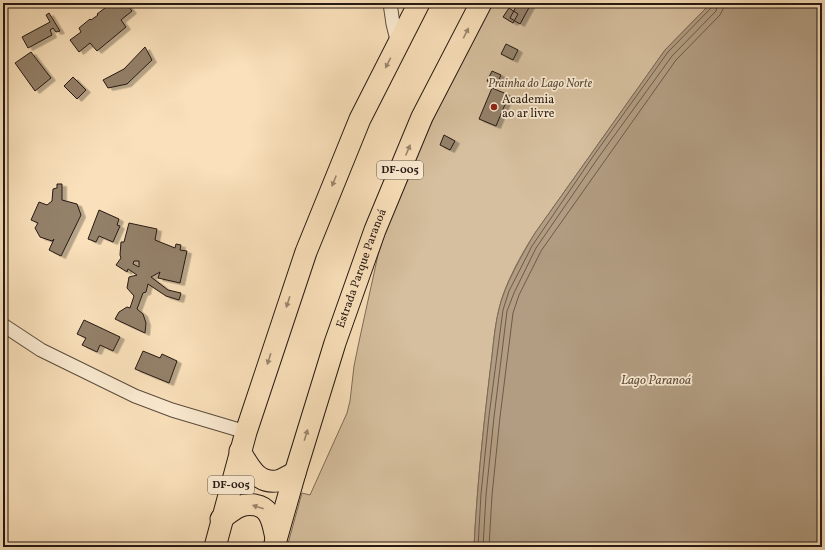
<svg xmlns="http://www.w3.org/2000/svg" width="825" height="550" font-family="Vollkorn,serif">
<defs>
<filter id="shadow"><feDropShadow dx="4.5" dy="2.5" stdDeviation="0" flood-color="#0004"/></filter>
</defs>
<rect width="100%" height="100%" fill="#fae1bb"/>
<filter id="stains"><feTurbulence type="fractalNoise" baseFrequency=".005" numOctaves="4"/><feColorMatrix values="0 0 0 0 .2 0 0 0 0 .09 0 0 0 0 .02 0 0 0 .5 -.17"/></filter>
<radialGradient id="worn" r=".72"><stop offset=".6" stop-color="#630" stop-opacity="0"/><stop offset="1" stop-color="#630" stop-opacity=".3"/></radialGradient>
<!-- green -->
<path fill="#d6bf9e" stroke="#7e6c58" d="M 491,3 L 711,3 L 665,50 L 535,233 C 522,253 504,285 499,309 C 494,329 493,351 490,372 C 483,430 477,488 474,547 L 287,547 L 302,493 L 310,495 L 347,413 L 350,401 L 354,366 L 360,337 L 378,255 L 386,230 L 414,162 L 456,68 Z"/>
<!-- water -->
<path fill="#b29d82" stroke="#7a6856" d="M 711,3 L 822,3 L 822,547 L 474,547 C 477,488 483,430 490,372 C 493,351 494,329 499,309 C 504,286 523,253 535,233 L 665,50 Z"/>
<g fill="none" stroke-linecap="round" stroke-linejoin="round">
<!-- shore -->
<path stroke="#6c5b4a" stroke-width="1" d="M 478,547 L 481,494 L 489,416 L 503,310 L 509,291 L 532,246 L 594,155 L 668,52 L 712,7 L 713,3
M 483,547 L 486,495 L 494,417 L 507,311 L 514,293 L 536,248 L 598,158 L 672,56 L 716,11 L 718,3
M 489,547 L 492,495 L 500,417 L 513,313 L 519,295 L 541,251 L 548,241 L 676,60 L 720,15 L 723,9 L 724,3"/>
</g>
<!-- building -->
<path fill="#94816a" stroke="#261913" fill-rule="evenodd" filter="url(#shadow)" d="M 118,3 L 126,3 L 132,11 L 121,20 L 126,27 L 97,51 L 90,43 L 79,52 L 70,40 L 81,32 L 79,28 L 90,19 L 91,20 L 98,15 L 97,14 L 109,5 L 112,8 Z
M 518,3 L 531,4 L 520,24 L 510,18 Z
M 509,8 L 518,14 L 513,23 L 503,17 Z
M 49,13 L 60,31 L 56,32 L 53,28 L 50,30 L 52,35 L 28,48 L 22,37 L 50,22 L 46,15 Z
M 506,44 L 518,50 L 513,60 L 501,54 Z
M 145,47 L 152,60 L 127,84 L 108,88 L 103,80 L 124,69 Z
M 31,52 L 51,78 L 35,91 L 15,63 Z
M 492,71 L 501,75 L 496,86 L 487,81 Z
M 73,77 L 86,90 L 77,99 L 64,86 Z
M 492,88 L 509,95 L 496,126 L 479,119 Z
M 444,135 L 455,141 L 450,150 L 440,145 Z
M 57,184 L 62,184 L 62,200 L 77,204 L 81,215 L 61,256 L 49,250 L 54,239 L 52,241 L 40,237 L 35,228 L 38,223 L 31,220 L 39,202 L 47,205 L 52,201 L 53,189 L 57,188 Z
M 99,210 L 119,219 L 117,225 L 120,226 L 113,242 L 99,236 L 96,242 L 88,239 Z
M 129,223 L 157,229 L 155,240 L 175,248 L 176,244 L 181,245 L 180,250 L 187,251 L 180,283 L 158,278 L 160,272 L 151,277 L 168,290 L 181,293 L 179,300 L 166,296 L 148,284 L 146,292 L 143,293 L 137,309 L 143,314 L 146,323 L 145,333 L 115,319 L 119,312 L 127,307 L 130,308 L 134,296 L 127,288 L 129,277 L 137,275 L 128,269 L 127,272 L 116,265 L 121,258 L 120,255 L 121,242 L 124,242 ZM 134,261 L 139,261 L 139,267 L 133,264 Z
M 84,320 L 120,337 L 113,351 L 100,345 L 97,352 L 82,345 L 86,338 L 77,334 Z
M 143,351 L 160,358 L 162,354 L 177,361 L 169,383 L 135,369 Z"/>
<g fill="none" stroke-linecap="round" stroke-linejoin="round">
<defs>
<path id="street" d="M 390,3 L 393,24 L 398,44
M 3,325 L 41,350 L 135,396 L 172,410 L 246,432"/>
<g id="primary">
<path d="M 240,451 C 248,465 257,484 277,481 C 283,480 289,475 295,473"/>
<path d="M 221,519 C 232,511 241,502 255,505 C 261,506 265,508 268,513 C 273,520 274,530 276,538"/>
<path d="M 215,547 L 246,432 L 306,252 L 360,119 L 419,3"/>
<path id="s1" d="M 274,547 L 295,473 L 335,343 L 375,230 L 422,117 L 481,3"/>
</g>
</defs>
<!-- street casing -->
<use href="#street" stroke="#5b4b3d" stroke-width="15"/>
<!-- primary casing -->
<use href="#primary" stroke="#261913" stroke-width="23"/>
<!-- street -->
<use href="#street" stroke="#fcecd3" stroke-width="13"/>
<!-- primary -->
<use href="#primary" stroke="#fae1bb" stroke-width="21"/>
</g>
<!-- one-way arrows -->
<defs><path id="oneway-solid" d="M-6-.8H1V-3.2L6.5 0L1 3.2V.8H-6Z"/></defs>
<g fill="#9b876f">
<use href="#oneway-solid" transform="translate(466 33) rotate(-63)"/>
<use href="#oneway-solid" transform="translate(388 63) rotate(117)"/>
<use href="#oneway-solid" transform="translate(408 150) rotate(-67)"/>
<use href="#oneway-solid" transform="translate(334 181) rotate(112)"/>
<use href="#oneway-solid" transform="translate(288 302) rotate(108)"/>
<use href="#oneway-solid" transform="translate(269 359) rotate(108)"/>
<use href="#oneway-solid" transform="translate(306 435) rotate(-73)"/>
<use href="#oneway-solid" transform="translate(258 507) rotate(-163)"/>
</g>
<!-- markers -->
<circle fill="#8f2418" stroke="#fcecd3" stroke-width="1.5" cx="494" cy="107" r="4"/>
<g text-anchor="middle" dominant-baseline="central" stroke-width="3.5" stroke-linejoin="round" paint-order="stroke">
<!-- shield labels -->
<g fill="#fcecd3" stroke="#66584d" stroke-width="1">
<rect x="377" y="161" width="46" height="18" rx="3"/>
<rect x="208" y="476" width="46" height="18" rx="3"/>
</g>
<g font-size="11" font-weight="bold" fill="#261913">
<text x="400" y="170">DF-005</text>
<text x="231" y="485">DF-005</text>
</g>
<!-- park labels -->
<g font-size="12" font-style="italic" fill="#5b4b3d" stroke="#fcecd3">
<text x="540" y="84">Prainha do Lago Norte</text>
</g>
<!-- poi labels -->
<g font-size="12" fill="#261913" stroke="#fcecd3" text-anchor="start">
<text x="502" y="100">Academia<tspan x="502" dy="14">ao ar livre</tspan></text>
</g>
<!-- street labels -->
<g font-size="12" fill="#261913" stroke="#fcecd3">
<text stroke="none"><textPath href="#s1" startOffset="292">Estrada Parque Paranoá</textPath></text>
</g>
<!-- water labels -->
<g font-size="13" font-style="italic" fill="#5e4e3f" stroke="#fcecd3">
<text x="656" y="381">Lago Paranoá</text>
</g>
</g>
<!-- margin -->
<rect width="825" height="550" fill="none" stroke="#fae1bb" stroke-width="16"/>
<rect x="4" y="4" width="817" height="542" fill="none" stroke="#261913" stroke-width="2"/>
<rect x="8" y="8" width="809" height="534" fill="none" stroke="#261913"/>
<rect width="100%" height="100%" filter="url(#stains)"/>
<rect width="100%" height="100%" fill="url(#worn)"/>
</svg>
